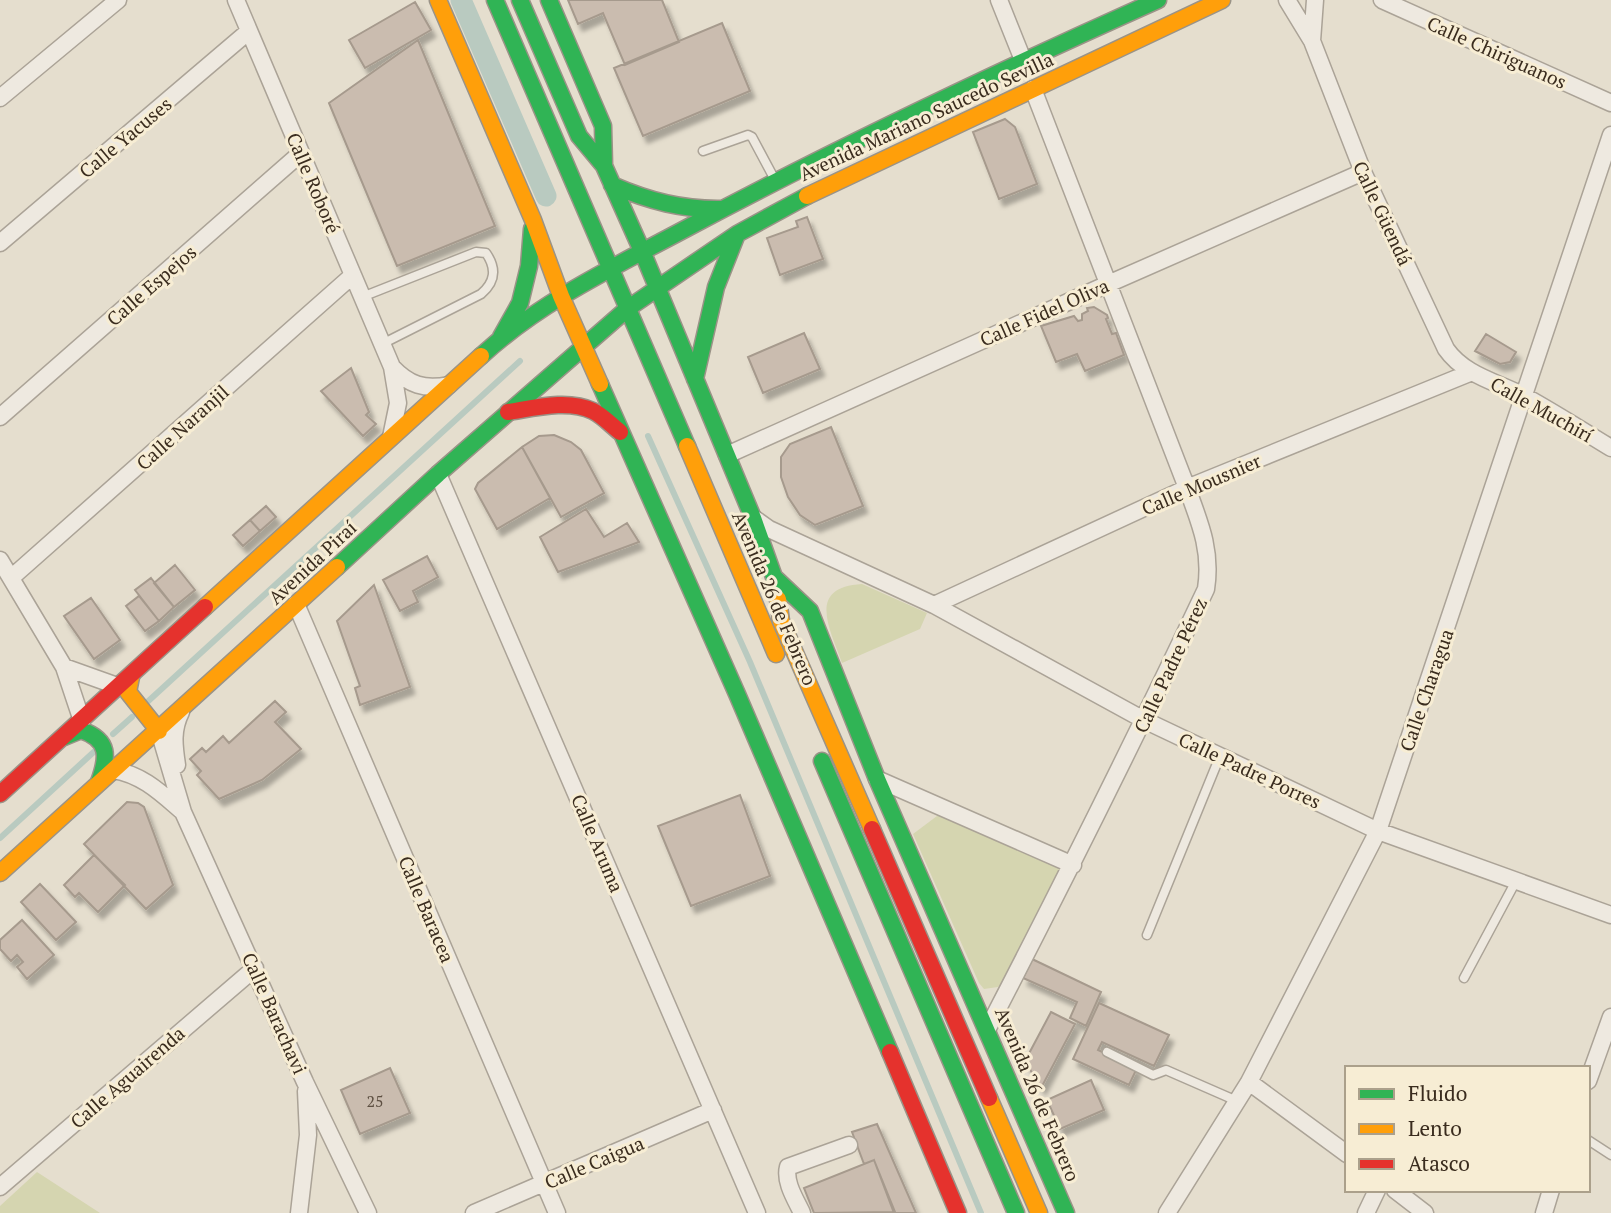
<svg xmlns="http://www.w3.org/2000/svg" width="1611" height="1213" font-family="'PT Serif',serif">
<defs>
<filter id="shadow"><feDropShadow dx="4.5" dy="7" stdDeviation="2" flood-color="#0004"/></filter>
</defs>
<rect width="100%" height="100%" fill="#e5dece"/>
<!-- green -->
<path fill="#d5d5b0" d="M 862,584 L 927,613 L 920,629 L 842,663 C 830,629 806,587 862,584 Z
M 941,813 L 1061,867 L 1004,981 L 998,987 L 984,989 L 979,983 L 913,834 Z
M 37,1172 L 100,1213 L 0,1213 L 0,1206 Z"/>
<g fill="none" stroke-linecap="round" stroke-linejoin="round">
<!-- stream -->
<path stroke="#b9cac0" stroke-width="6" d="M 648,436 L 750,662 L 981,1213
M 144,705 L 520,361
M 113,734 L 132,717
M 0,838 L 97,749"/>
<!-- canal -->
<path stroke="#b9cac0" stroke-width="21" d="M 461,0 L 546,196"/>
</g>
<!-- building -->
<path fill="#cabcaf" stroke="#a69a8d" stroke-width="2" filter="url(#shadow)" d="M 568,0 L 662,0 L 679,42 L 625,65 L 603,13 L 578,24 Z
M 415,2 L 431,30 L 365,68 L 349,40 Z
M 722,23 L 750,91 L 643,136 L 614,68 Z
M 418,40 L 495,226 L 397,266 L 329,103 Z
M 1005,119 L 1015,127 L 1037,184 L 999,199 L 973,132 Z
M 807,217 L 823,259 L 780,275 L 767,238 L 798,227 L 796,221 Z
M 1094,307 L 1107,315 L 1108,318 L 1106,319 L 1112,334 L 1116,333 L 1124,355 L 1085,371 L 1077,354 L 1056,362 L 1041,326 L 1074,316 L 1078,321 L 1082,320 L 1082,314 L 1088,311 L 1087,308 Z
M 804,333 L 820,369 L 763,393 L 748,357 Z
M 1486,334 L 1516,352 L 1510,362 L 1500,364 L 1475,351 Z
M 351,368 L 369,412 L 366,415 L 376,424 L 363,436 L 321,391 Z
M 831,427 L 863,506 L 815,525 L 800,515 L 788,497 L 781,477 L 781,457 L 790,444 Z
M 554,435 L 571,442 L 581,450 L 604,493 L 561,517 L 522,447 L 539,436 Z
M 522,447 L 550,498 L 497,529 L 475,489 L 478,483 Z
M 266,506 L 276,517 L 260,531 L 250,520 Z
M 586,509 L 604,537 L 627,523 L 639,542 L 558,572 L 540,537 Z
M 250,520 L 260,531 L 243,546 L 233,535 Z
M 427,556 L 438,577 L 413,591 L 418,602 L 400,611 L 383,580 Z
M 175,565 L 195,590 L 174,607 L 154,583 Z
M 151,578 L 174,607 L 159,621 L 135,590 Z
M 374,585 L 410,687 L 360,705 L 355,688 L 360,686 L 337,621 Z
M 139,596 L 159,621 L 145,631 L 126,606 Z
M 91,598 L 120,640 L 94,659 L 64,616 Z
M 275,701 L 286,712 L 275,722 L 301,749 L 262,780 L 219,799 L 197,775 L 201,771 L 190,759 L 202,748 L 206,752 L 223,736 L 229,743 Z
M 740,795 L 770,876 L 691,906 L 658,826 Z
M 127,802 L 138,803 L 144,807 L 173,885 L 146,909 L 84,844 Z
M 94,855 L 125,885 L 98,912 L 79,893 L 75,897 L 64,885 Z
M 40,884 L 76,922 L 56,940 L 21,902 Z
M 22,920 L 54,955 L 27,979 L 17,967 L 23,962 L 17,955 L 11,961 L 0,949 L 0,940 Z
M 1032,959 L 1101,992 L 1086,1026 L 1070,1018 L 1077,1002 L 1023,978 Z
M 1099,1003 L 1169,1035 L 1154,1066 L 1102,1042 L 1098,1050 L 1137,1068 L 1129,1085 L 1073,1059 Z
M 1051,1012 L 1075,1024 L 1041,1088 L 1025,1061 Z
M 390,1068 L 410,1113 L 360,1134 L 341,1090 Z
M 1091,1080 L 1104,1110 L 1060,1129 L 1047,1100 Z
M 877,1124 L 916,1213 L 894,1213 L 874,1160 L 864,1164 L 852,1132 Z
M 874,1160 L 895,1212 L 814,1213 L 804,1188 Z"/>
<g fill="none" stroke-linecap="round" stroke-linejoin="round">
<defs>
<path id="lane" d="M 703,151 L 748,135 L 752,137 L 775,180
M 362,297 L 476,252 L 486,253 C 497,269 495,282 481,294 L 382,344
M 1147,935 L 1220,756
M 1464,978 L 1516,881
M 1107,1052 L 1153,1075 L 1166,1070 L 1237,1101
M 1588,1140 L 1611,1155"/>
<path id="street" d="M 236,0 L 392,367 L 398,403 L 391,437
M 999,0 L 1023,60
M 1287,0 L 1312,41 L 1363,172 L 1446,349 C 1465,376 1498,382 1526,397 C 1555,413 1583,431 1611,448
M 1382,0 L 1611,103
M 1312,41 L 1315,0
M 0,98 L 118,0
M 0,243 L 249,31
M 392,367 C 409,385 424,390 449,385
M 0,417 L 301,153
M 727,455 L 1108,284 L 1363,172
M 438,474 L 757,1213
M 755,519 L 769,529 L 934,605 L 1144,720 L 1378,831 L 1611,915
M 0,560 L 64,667 L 82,721
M 11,578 L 353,275
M 296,604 L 557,1213
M 934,605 L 1187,488 L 1472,372
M 64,667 L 120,687
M 159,731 L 183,812 L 305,1082 L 368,1213
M 177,765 C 174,745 172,730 181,712
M 113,770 C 142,774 162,794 183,812
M 877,779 L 1073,865
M 988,1028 C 1063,883 1136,737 1206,589 C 1212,551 1200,523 1187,488 L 1033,89
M 1588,1081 L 1611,1017
M 1249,1082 L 1347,1154
M 0,1187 L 255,968
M 1395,1190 L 1425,1213
M 299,1213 L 308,1135 L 306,1091
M 474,1213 L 713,1110
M 802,1213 C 796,1200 784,1182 788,1167 L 849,1145
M 1167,1213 L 1249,1082 L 1378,831 L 1611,135
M 1366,1213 L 1377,1190
M 1544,1213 L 1551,1190"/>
<path id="fast" d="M 495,0 L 687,446
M 520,0 L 579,136 L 604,166 L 642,251 L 753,518 L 774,577 L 778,599
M 549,0 L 603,126 L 604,166
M 612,185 C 649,201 683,210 723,209
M 501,337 L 520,303 L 529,266 L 532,229
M 481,356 C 541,301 616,266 687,228 C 841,146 999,71 1158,0
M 695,379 L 716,287 L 737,234
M 600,384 L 737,694 L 890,1052
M 337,567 L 438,474 L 627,309 L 737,234 L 807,196
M 774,577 L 810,611 L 877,779 L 1066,1213
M 64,737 L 81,730 C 110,740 108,757 99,782
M 822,761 L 1016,1213"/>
<path id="slow" d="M 438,0 L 533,220 L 561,296 L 600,384
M 807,196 L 1222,0
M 687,446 L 776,654
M 778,599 L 781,621 L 872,829
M 205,607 L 481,356
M 131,677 L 128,692 L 159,731
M 0,873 L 337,567
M 989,1098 L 1039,1213"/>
<path id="jam" d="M 508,412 C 534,408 568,399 593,411 C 603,416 611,425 620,432
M 0,794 L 205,607
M 872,829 L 989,1098
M 890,1052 L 958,1213"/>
</defs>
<!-- lane casing -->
<use href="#lane" stroke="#aba397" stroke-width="11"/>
<!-- street casing -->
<use href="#street" stroke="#aba397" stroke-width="19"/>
<!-- fast casing -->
<use href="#fast" stroke="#9a9387" stroke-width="19"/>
<!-- slow casing -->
<use href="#slow" stroke="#9a9387" stroke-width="19"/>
<!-- jam casing -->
<use href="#jam" stroke="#9a9387" stroke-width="19"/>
<!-- lane -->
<use href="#lane" stroke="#eee9e0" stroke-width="8"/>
<!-- street -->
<use href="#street" stroke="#eee9e0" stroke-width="16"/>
<!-- fast -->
<use href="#fast" stroke="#30b455" stroke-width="16"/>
<!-- slow -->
<use href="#slow" stroke="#ff9f0a" stroke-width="16"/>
<!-- jam -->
<use href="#jam" stroke="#e5322d" stroke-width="16"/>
</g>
<g text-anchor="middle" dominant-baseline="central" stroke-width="6" stroke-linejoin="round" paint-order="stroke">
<!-- number labels -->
<g font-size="16" fill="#5e5042">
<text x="375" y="1101">25</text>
</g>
<!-- street labels -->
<g font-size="19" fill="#3a2c1e" stroke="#f7edd4">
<text transform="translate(1497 52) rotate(24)">Calle Chiriguanos</text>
<text transform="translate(926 116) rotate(-25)">Avenida Mariano Saucedo Sevilla</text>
<text transform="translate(125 137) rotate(-40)">Calle Yacuses</text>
<text transform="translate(314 183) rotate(67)">Calle Roboré</text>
<text transform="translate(1383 213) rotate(65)">Calle Güendá</text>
<text transform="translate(151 285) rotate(-41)">Calle Espejos</text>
<text transform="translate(1044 312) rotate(-24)">Calle Fidel Oliva</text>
<text transform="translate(1542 409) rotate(29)">Calle Muchirí</text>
<text transform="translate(182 427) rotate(-42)">Calle Naranjil</text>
<text transform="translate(1201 484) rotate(-23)">Calle Mousnier</text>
<text transform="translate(312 562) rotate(-43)">Avenida Piraí</text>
<text transform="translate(775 598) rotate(67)">Avenida 26 de Febrero</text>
<text transform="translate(1170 665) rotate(-65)">Calle Padre Pérez</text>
<text transform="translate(1426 690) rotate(-71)">Calle Charagua</text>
<text transform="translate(1250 770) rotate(25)">Calle Padre Porres</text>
<text transform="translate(598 843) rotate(67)">Calle Aruma</text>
<text transform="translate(427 909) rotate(67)">Calle Baracea</text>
<text transform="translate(275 1013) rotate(66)">Calle Barachavi</text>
<text transform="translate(127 1077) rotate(-41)">Calle Aguairenda</text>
<text transform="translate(1038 1094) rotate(67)">Avenida 26 de Febrero</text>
<text transform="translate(594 1162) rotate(-23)">Calle Caigua</text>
</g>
</g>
<!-- legend -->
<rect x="1345" y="1066" width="245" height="126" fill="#f7edd4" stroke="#aba08b" stroke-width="2"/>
<rect x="1359" y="1089" width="35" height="10" fill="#30b455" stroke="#aba08b" stroke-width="2"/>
<text x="1408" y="1101" font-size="21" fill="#3a2c1e">Fluido</text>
<rect x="1359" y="1124" width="35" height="10" fill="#ff9f0a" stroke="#aba08b" stroke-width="2"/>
<text x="1408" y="1136" font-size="21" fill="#3a2c1e">Lento</text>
<rect x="1359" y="1159" width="35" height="10" fill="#e5322d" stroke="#aba08b" stroke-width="2"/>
<text x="1408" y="1171" font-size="21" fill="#3a2c1e">Atasco</text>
</svg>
